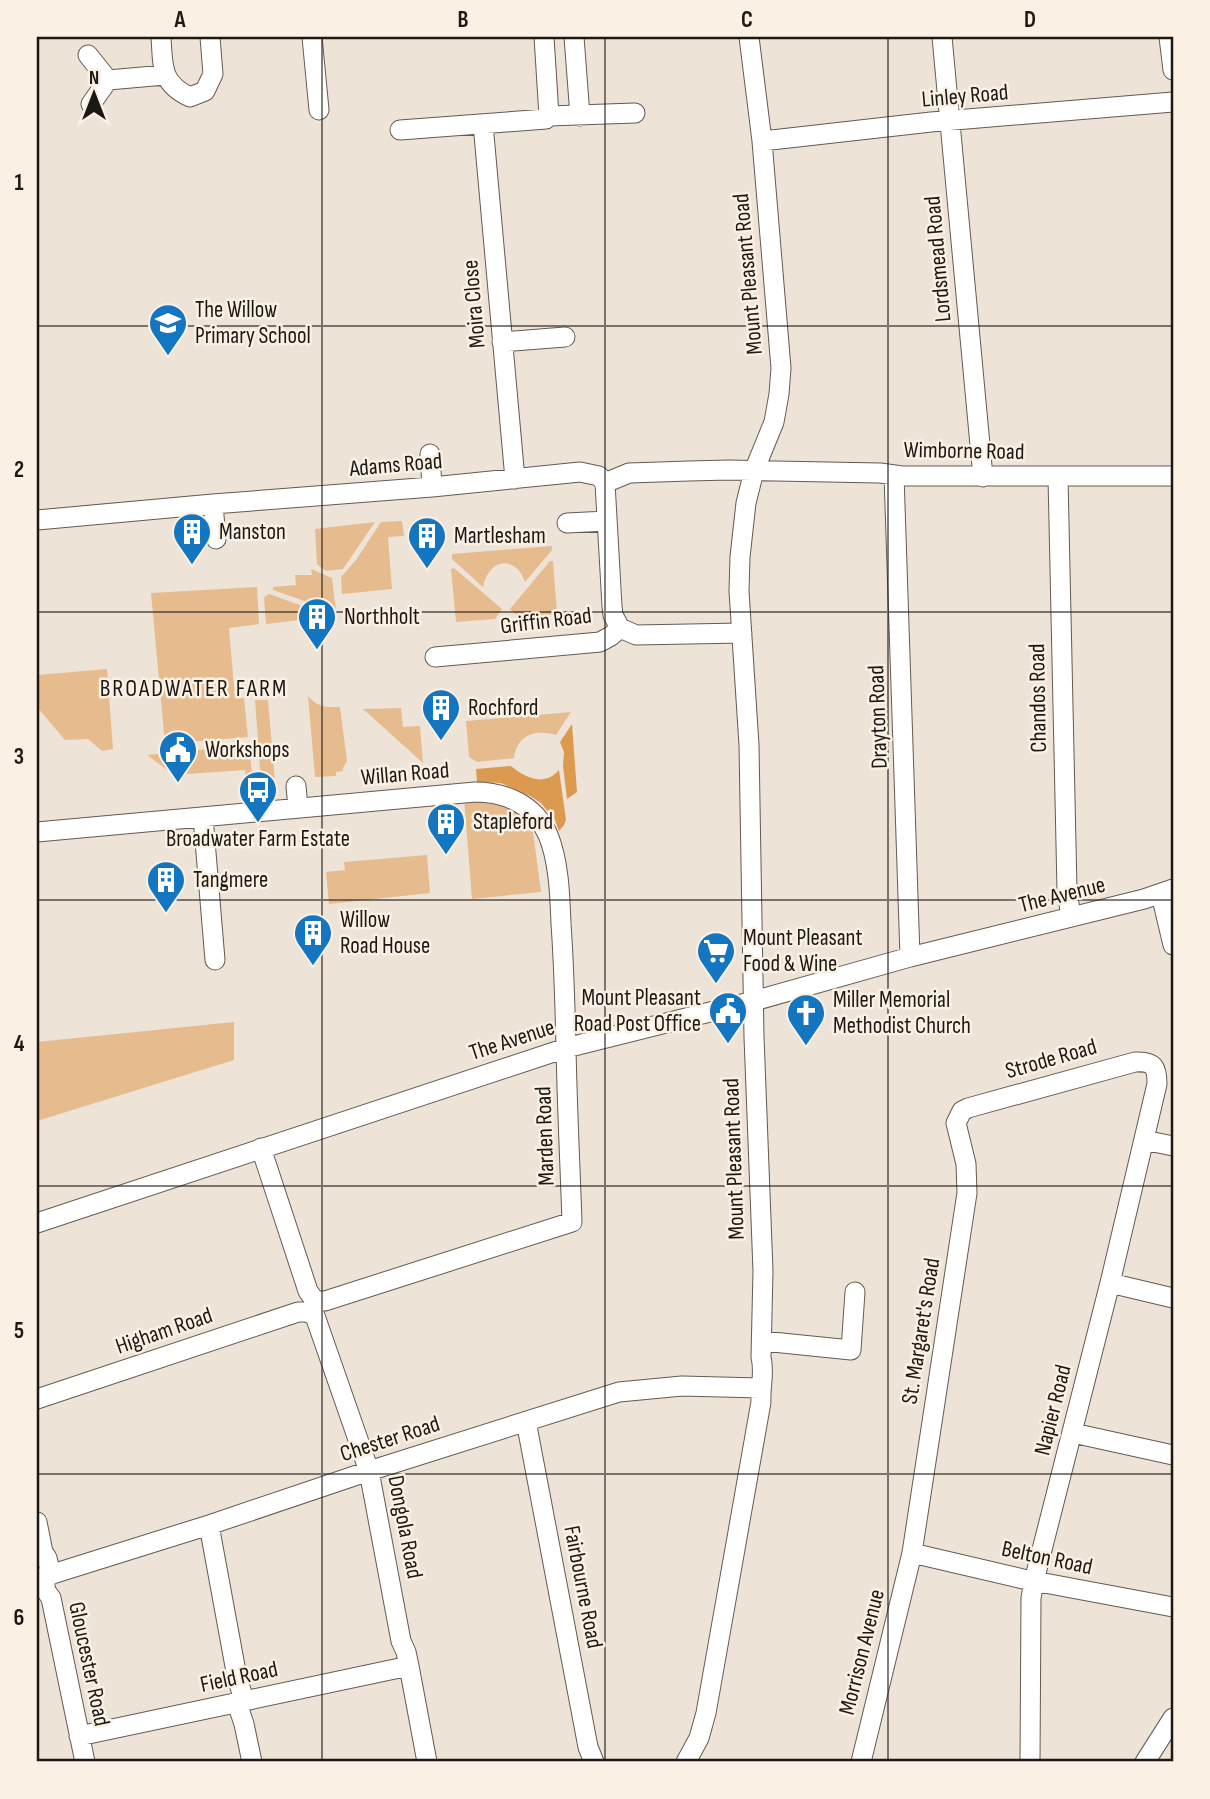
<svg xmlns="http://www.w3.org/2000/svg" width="1210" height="1799" font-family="'Sofia Sans Condensed',sans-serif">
<rect width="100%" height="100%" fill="#eee3d7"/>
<!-- green -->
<path fill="#e6bc8f" d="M 402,521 L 404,536 L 388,537 L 392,589 L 342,594 L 341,577 L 356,560 L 381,522 Z
M 375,522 L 343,569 L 326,571 L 317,564 L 315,529 Z
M 552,546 L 552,550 L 525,582 C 516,554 488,559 483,587 L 452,559 L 452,554 Z
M 550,561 L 553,561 L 557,614 L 519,617 L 510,609 Z
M 454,568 L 502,609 L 495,619 L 456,622 L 451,569 Z
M 311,569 L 332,578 L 336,612 L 273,590 L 273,587 L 296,585 L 295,575 L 312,575 Z
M 257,587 L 259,624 L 229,628 L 235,698 L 244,698 L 248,737 L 165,744 L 151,593 Z
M 269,594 L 325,614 L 325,617 L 266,624 L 264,597 Z
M 107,669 L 113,749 L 102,751 L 88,739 L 65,740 L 37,707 L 37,675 Z
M 308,696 C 319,708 325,707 340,707 L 347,761 L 343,768 L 343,771 L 336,772 L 336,776 L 315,777 Z
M 255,700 L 268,700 L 275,781 L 261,781 Z
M 401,708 L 403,727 L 420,726 L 423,763 L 363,709 Z
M 571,712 L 556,735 C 535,729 517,735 514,758 L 477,762 L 469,757 L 466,721 Z
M 249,745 L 253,782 L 246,782 L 245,770 L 174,775 L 147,755 Z
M 464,798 L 511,808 L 523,819 L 533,832 L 541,892 L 472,899 Z
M 427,855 L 430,893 L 329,904 L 326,872 L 345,870 L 344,862 Z
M 234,1022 L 234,1060 L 37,1121 L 37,1042 Z"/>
<!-- forest -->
<path fill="#db9a4f" d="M 572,724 L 577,792 L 567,799 L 563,766 L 564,752 L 560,742 Z
M 511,766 C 526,778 544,787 559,770 L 566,820 L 564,825 L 559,831 L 555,820 L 541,803 L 530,796 L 501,783 L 477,782 L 476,769 Z"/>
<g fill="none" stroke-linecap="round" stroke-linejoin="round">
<defs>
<path id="minor" d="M 161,37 C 163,65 160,83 190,97 L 205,91 L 213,74 L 210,37
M 312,37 L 319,110
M 574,37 L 580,116
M 942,37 L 983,477
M 1169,37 L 1173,70
M 88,55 L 108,80
M 108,80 L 165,75
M 91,104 L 108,80
M 549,116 L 635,113
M 483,124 L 515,479
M 400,130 L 546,119 L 549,116 L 544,37
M 762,141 L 931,122 L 1173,102
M 502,342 L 565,337
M 430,454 L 432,487
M 894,475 L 910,957
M 1058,477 L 1067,890 L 1071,917
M 605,483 L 629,473 L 689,471 L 729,470 L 880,473 L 902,476 L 1173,476
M 605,483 L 612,606 L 613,615 L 620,628
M 213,504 L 216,539
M 37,520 L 213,504 L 432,487 L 580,472 L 599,476 L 605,483
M 567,523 L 607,521
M 620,628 L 636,635 L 742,633
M 435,657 L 600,642 L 611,636 L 620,628
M 296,786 L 298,808
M 203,817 L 215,960
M 37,832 L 475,792 C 506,792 535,805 548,835 C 559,861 560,897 561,924 C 564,965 565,1006 566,1046 C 567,1105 570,1163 572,1222 L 325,1301 L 315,1301 L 308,1291 L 261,1148
M 1161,894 L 1173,945
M 1144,1140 L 1173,1146
M 37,1223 L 566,1048 L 754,1001 L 910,957 L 1144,899 L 1173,889
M 1110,1283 L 1173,1298
M 762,1341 L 851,1350 L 855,1292
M 37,1399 L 298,1312 L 307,1312 L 315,1316 L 369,1471 L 401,1641 L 406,1652 L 409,1666 L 427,1762
M 526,1421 L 588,1747 L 594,1762
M 1073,1433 L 1173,1455
M 37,1522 L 43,1552 L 47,1558 L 51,1575
M 209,1525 L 237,1677 L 244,1700
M 912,1553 L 1023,1579 L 1173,1607
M 237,1703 L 244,1724 L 252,1762
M 79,1736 L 409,1666
M 85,1762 L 51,1598 L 46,1591 L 43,1577 L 209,1525 L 369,1471 L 619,1392 L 682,1386 L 760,1388
M 686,1762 L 699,1738 L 706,1713 L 761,1402 C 760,1386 765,1373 761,1357 L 763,1271 L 754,1037 L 749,745 L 739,591 L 740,557 L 746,503 L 754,471 L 774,422 L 779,394 L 781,368 L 762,141 L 749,37
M 861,1762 L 912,1553 L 967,1193 L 966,1164 L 956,1123 L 962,1111 L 968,1108 L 1135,1062 C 1154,1061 1157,1067 1157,1084 L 1110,1283 L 1034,1581 L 1031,1598 L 1030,1762
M 1145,1762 L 1173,1718"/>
</defs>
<!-- minor casing -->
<use href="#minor" stroke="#645a51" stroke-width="21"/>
<!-- minor -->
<use href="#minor" stroke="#fff" stroke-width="19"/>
</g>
<!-- grid -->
<path fill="none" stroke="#1c1814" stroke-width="2" stroke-opacity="0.55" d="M 322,37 L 322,1762M 605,37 L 605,1762M 888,37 L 888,1762M 37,326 L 1173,326M 37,612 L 1173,612M 37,900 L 1173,900M 37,1186 L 1173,1186M 37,1474 L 1173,1474"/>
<!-- icons -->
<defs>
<symbol id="school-pin" viewBox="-11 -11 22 30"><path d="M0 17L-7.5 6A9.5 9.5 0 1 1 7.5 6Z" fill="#1475c1" stroke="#fbf0e4"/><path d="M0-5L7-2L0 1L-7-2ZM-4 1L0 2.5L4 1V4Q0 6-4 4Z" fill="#fff"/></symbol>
<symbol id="building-pin" viewBox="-11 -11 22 30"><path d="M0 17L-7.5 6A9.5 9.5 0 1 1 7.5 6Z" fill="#1475c1" stroke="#fbf0e4"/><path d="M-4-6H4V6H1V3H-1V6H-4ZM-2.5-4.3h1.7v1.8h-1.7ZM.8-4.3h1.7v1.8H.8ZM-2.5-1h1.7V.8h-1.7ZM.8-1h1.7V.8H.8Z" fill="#fff"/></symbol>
<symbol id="civic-pin" viewBox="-11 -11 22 30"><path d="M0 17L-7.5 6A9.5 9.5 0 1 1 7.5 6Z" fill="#1475c1" stroke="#fbf0e4"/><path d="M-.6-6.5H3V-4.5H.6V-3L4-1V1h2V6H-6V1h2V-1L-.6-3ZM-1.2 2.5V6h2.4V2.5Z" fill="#fff"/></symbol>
<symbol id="bus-pin" viewBox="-11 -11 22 30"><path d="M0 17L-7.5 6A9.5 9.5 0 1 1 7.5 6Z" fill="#1475c1" stroke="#fbf0e4"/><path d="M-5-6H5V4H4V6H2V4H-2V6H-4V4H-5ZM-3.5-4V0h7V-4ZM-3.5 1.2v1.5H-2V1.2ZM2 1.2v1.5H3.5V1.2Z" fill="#fff"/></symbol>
<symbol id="supermarket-pin" viewBox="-11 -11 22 30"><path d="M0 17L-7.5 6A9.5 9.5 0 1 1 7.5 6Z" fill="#1475c1" stroke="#fbf0e4"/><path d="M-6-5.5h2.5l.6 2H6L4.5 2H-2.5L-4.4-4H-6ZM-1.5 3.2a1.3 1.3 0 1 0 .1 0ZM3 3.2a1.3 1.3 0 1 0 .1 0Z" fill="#fff"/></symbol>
<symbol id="church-pin" viewBox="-11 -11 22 30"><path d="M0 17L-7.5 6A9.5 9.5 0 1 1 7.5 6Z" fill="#1475c1" stroke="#fbf0e4"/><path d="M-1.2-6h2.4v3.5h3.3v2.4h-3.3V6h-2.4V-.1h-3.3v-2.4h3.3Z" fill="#fff"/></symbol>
</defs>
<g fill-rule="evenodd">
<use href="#school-pin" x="146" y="301" width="44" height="60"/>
<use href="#building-pin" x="170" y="510" width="44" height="60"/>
<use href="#building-pin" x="405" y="514" width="44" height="60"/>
<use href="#building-pin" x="295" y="595" width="44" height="60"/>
<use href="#building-pin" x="419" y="686" width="44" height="60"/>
<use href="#civic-pin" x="156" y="728" width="44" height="60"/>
<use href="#bus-pin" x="236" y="768" width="44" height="60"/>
<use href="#building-pin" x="424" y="800" width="44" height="60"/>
<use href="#building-pin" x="144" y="858" width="44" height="60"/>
<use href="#building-pin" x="291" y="911" width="44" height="60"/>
<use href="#supermarket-pin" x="694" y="929" width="44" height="60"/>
<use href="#civic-pin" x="706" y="989" width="44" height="60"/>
<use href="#church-pin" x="784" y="991" width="44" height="60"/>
</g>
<g text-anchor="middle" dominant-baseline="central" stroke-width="5" stroke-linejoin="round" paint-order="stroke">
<!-- street labels -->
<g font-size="23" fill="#1c1814" stroke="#fbf0e4">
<text transform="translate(965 96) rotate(-5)">Linley Road</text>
<text transform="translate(938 259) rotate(-95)">Lordsmead Road</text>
<text transform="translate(748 274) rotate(-95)">Mount Pleasant Road</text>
<text transform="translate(474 304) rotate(-95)">Moira Close</text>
<text transform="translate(964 451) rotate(1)">Wimborne Road</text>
<text transform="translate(396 465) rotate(-5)">Adams Road</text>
<text transform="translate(546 621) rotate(-7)">Griffin Road</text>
<text transform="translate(1038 698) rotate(-91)">Chandos Road</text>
<text transform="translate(878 717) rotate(-92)">Drayton Road</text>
<text transform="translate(405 774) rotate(-5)">Willan Road</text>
<text transform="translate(1062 895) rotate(-14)">The Avenue</text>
<text transform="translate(512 1040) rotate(-18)">The Avenue</text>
<text transform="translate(1051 1059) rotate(-16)">Strode Road</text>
<text transform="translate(545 1136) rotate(-92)">Marden Road</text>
<text transform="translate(734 1159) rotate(-92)">Mount Pleasant Road</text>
<text transform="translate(164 1331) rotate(-19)">Higham Road</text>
<text transform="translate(921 1331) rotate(-81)">St. Margaret's Road</text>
<text transform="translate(1053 1410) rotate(-76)">Napier Road</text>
<text transform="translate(390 1439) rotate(-18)">Chester Road</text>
<text transform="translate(405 1527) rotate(79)">Dongola Road</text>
<text transform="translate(1047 1558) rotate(12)">Belton Road</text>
<text transform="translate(583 1587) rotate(79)">Fairbourne Road</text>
<text transform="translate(862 1652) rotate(-76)">Morrison Avenue</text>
<text transform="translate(89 1664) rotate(78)">Gloucester Road</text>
<text transform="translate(239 1677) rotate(-12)">Field Road</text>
</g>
<!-- poi labels -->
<g font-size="23" fill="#1c1814" stroke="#fbf0e4" text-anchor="start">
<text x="195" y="310">The Willow<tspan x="195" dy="26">Primary School</tspan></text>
<text x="219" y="532">Manston</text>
<text x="454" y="536">Martlesham</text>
<text x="344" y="617">Northholt</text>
<text x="468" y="708">Rochford</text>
<text x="205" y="750">Workshops</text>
<text x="473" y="822">Stapleford</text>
<text x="258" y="839" text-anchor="middle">Broadwater Farm Estate</text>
<text x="193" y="880">Tangmere</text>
<text x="340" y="920">Willow<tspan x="340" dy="26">Road House</tspan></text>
<text x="743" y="938">Mount Pleasant<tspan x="743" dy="26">Food &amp; Wine</tspan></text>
<text x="701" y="998" text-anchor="end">Mount Pleasant<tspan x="701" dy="26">Road Post Office</tspan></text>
<text x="833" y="1000">Miller Memorial<tspan x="833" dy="26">Methodist Church</tspan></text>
</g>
<!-- neighbourhood labels -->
<g font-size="24" letter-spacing="2" fill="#1c1814" stroke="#fbf0e4">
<text x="194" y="688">BROADWATER FARM</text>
</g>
</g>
<!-- border -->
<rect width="1210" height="1799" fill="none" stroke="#fbf0e4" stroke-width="77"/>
<!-- north arrow -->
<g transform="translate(94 94)" stroke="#fbf0e4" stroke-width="5" paint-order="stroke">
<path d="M0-5L12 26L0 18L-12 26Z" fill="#1c1814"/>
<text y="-10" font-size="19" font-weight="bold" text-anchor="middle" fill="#1c1814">N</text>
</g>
<rect x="38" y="38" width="1134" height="1722" fill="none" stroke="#1c1814" stroke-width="2.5"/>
<g font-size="23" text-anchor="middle" font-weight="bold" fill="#1c1814">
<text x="180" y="27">A</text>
<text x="463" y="27">B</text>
<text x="747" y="27">C</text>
<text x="1030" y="27">D</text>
<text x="19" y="190">1</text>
<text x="19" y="477">2</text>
<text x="19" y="764">3</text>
<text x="19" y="1051">4</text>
<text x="19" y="1338">5</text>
<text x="19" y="1625">6</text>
</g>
</svg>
